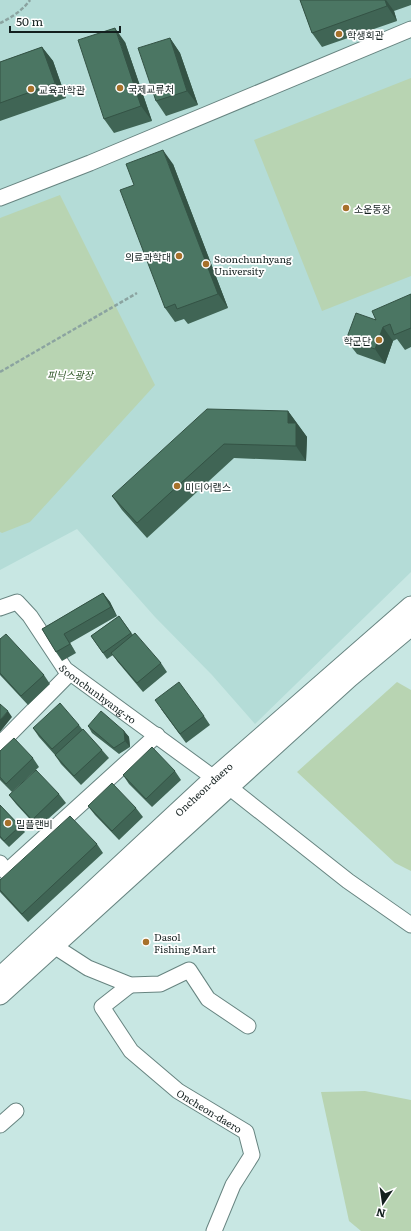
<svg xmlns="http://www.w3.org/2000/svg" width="411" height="1231" font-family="Literata,'Noto Sans KR',serif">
<rect width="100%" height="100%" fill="#c8e7e3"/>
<!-- built -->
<path fill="#b4dcd7" d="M 0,0 L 411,0 L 411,572 L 255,724 L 212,675 L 155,617 L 77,529 L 0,570 Z"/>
<!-- green -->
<path fill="#b8d4b2" d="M 411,78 L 411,276 L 322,311 L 254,140 Z
M 60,195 L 155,385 L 30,522 L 2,533 L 0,532 L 0,218 Z
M 397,682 L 411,690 L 411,871 L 395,863 L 297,772 Z
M 365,1091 L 411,1100 L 411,1231 L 361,1231 L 349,1221 L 321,1092 Z"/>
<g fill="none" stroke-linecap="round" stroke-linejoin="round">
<defs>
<g id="minor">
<path d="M 0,198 L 90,163 L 411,29"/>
<path id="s1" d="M 0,608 L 17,602 L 30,616 L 65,669 L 214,778"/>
<path d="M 0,744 L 70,673"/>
<path d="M 229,787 L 348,881 L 411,925"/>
<path d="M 0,863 L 6,872 L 157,735"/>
<path d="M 54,946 L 88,968 L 130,985 L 160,984 L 189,970 L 208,999 L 248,1026"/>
<path id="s2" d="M 130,985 L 102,1007 L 131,1051 L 178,1091 L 246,1132 L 252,1155 L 233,1185 L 214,1231"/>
<path d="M 0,1125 L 16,1111"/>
</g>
<g id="major">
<path id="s3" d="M 0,977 L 214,778 L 411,606"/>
<path d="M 0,995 L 349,678 L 411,626"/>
</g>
</defs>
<!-- minor casing -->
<use href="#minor" stroke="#678480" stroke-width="17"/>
<!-- major casing -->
<use href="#major" stroke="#678480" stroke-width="21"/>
<!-- path -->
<path stroke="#8ba3a0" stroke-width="2.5" stroke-dasharray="4 2" stroke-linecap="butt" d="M 0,23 C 11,18 23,10 30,0
M 0,372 L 137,293"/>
<!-- minor -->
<use href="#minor" stroke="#fff" stroke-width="15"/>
<!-- major -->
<use href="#major" stroke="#fff" stroke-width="19"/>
</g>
<!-- wall -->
<path fill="#406555" d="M 300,0 L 411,0 L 411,5 L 394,11 L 397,21 L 322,47 L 312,33 Z
M 170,38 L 180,53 L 198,105 L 166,116 L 156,101 Z
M 125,42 L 152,121 L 114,133 L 104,119 Z
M 42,47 L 53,61 L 66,98 L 0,121 L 0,62 Z
M 173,164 L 228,308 L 188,324 L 184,319 L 175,322 L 165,308 L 134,185 Z
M 411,294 L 411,347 L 405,350 L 397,339 L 393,341 L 385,364 L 357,354 L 346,340 Z
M 288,411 L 307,437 L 306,461 L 234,458 L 147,538 L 122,510 L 112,496 Z
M 103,593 L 110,602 L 117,616 L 70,643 L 76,653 L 62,661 L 56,652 L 42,629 Z
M 119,616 L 133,635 L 161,663 L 167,672 L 143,692 L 117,661 L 113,655 L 107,659 L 91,636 Z
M 0,639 L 44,675 L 50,684 L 28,705 L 0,675 Z
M 161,709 L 204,716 L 210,725 L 186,743 Z
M 79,725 L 82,729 L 102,750 L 109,758 L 81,785 L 61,764 L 55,755 L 39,737 L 33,728 Z
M 88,726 L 124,731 L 129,737 L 130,747 L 119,754 L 92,733 Z
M 0,751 L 33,758 L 39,767 L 12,792 L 0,780 Z
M 175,771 L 181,780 L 152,807 L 129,784 L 123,775 Z
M 59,794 L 66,803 L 38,828 L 16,804 L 9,795 Z
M 0,805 L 20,826 L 25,832 L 9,847 L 0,838 Z
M 88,806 L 136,808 L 143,817 L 119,840 L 95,815 Z
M 97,844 L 103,853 L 28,922 L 0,892 L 0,890 Z"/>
<!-- shaded-wall -->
<path fill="#345345" d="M 385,0 L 386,0 L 394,11 L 397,21 L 387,6 Z
M 115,28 L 125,42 L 152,121 L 141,106 Z
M 170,38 L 180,53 L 198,105 L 187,91 Z
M 42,47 L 53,61 L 66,98 L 55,83 Z
M 163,150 L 173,164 L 228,308 L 218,294 Z
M 383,327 L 393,341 L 385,364 L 375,349 Z
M 288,411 L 307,437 L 306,461 L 296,446 L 288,423 Z
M 103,593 L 110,602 L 117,616 L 111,607 Z
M 64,634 L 70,643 L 76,653 L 70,644 Z
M 8,711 L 12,717 L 0,732 L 0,720 Z
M 124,731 L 129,737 L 130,747 L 125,741 Z"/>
<!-- building -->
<path fill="#4b7663" stroke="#345345" d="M 300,0 L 385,0 L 387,6 L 312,33 Z
M 115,28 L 141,106 L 104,119 L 78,40 Z
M 170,38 L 187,91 L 156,101 L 138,48 Z
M 42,47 L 55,83 L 0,103 L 0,62 Z
M 163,150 L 218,294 L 177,309 L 175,304 L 165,308 L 120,190 L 134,185 L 126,164 Z
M 411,294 L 411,328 L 394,335 L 390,324 L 383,327 L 375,349 L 346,340 L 356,313 L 376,320 L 372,311 Z
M 207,409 L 288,411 L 288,423 L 296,423 L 296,446 L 224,444 L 137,523 L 112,496 Z
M 103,593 L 111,607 L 64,634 L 70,644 L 56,652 L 42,629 Z
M 119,616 L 131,633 L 103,653 L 91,636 Z
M 135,633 L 161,663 L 137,683 L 111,653 Z
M 6,634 L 44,675 L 21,696 L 0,673 L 0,639 Z
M 179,682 L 204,716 L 180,734 L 155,700 Z
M 60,703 L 79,725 L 52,749 L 33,728 Z
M 0,704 L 8,711 L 0,720 Z
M 101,711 L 124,731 L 125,741 L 114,748 L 88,726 Z
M 83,729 L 102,750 L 74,776 L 55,755 Z
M 14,738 L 33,758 L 6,784 L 0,777 L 0,751 Z
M 152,747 L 175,771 L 146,799 L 123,775 Z
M 36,770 L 59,794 L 32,820 L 9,795 Z
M 112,783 L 136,808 L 112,831 L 88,806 Z
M 0,805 L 20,826 L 4,841 L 0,836 Z
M 70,816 L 97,844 L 22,914 L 0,890 L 0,880 Z"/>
<!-- markers -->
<g fill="#a7712b" stroke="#fff" stroke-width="1.5">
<circle cx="339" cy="34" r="4"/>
<circle cx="120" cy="88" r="4"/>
<circle cx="31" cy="89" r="4"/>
<circle cx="346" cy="208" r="4"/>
<circle cx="179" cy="256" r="4"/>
<circle cx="206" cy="264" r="4"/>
<circle cx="379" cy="340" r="4"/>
<circle cx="177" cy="486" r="4"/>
<circle cx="8" cy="823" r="4"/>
<circle cx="146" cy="942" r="4"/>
</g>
<g text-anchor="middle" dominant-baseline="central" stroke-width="3.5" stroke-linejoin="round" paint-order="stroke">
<!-- poi labels -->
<g font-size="10" fill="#131f1e" stroke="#fff" text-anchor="start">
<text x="347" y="34">학생회관</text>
<text x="128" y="88">국제교류처</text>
<text x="39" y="89">교육과학관</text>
<text x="354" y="208">소운동장</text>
<text x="171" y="256" text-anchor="end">의료과학대</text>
<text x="214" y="258">Soonchunhyang<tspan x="214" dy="12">University</tspan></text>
<text x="371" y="340" text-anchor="end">학군단</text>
<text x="185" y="486">미디어랩스</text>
<text x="16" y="823">밀플랜비</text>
<text x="154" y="936">Dasol<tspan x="154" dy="12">Fishing Mart</tspan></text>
</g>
<!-- park labels -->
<g font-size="10" font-style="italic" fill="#2a5222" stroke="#fff">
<text x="70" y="374">피닉스광장</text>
</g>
<!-- street labels -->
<g font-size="10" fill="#131f1e" stroke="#fff">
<text stroke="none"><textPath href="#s1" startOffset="142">Soonchunhyang-ro</textPath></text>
<text stroke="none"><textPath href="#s3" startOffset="277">Oncheon-daero</textPath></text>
<text stroke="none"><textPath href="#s2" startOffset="187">Oncheon-daero</textPath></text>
</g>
</g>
<!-- north arrow -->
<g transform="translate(383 1203) rotate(193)" stroke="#ffffff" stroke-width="3" paint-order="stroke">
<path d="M0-3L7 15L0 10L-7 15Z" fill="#131f1e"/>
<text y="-6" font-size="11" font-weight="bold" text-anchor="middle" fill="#131f1e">N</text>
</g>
<!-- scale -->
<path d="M10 26v6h110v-6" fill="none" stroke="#131f1e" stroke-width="2"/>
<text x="16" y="26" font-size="12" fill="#131f1e" stroke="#ffffff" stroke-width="3" paint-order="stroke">50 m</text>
</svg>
